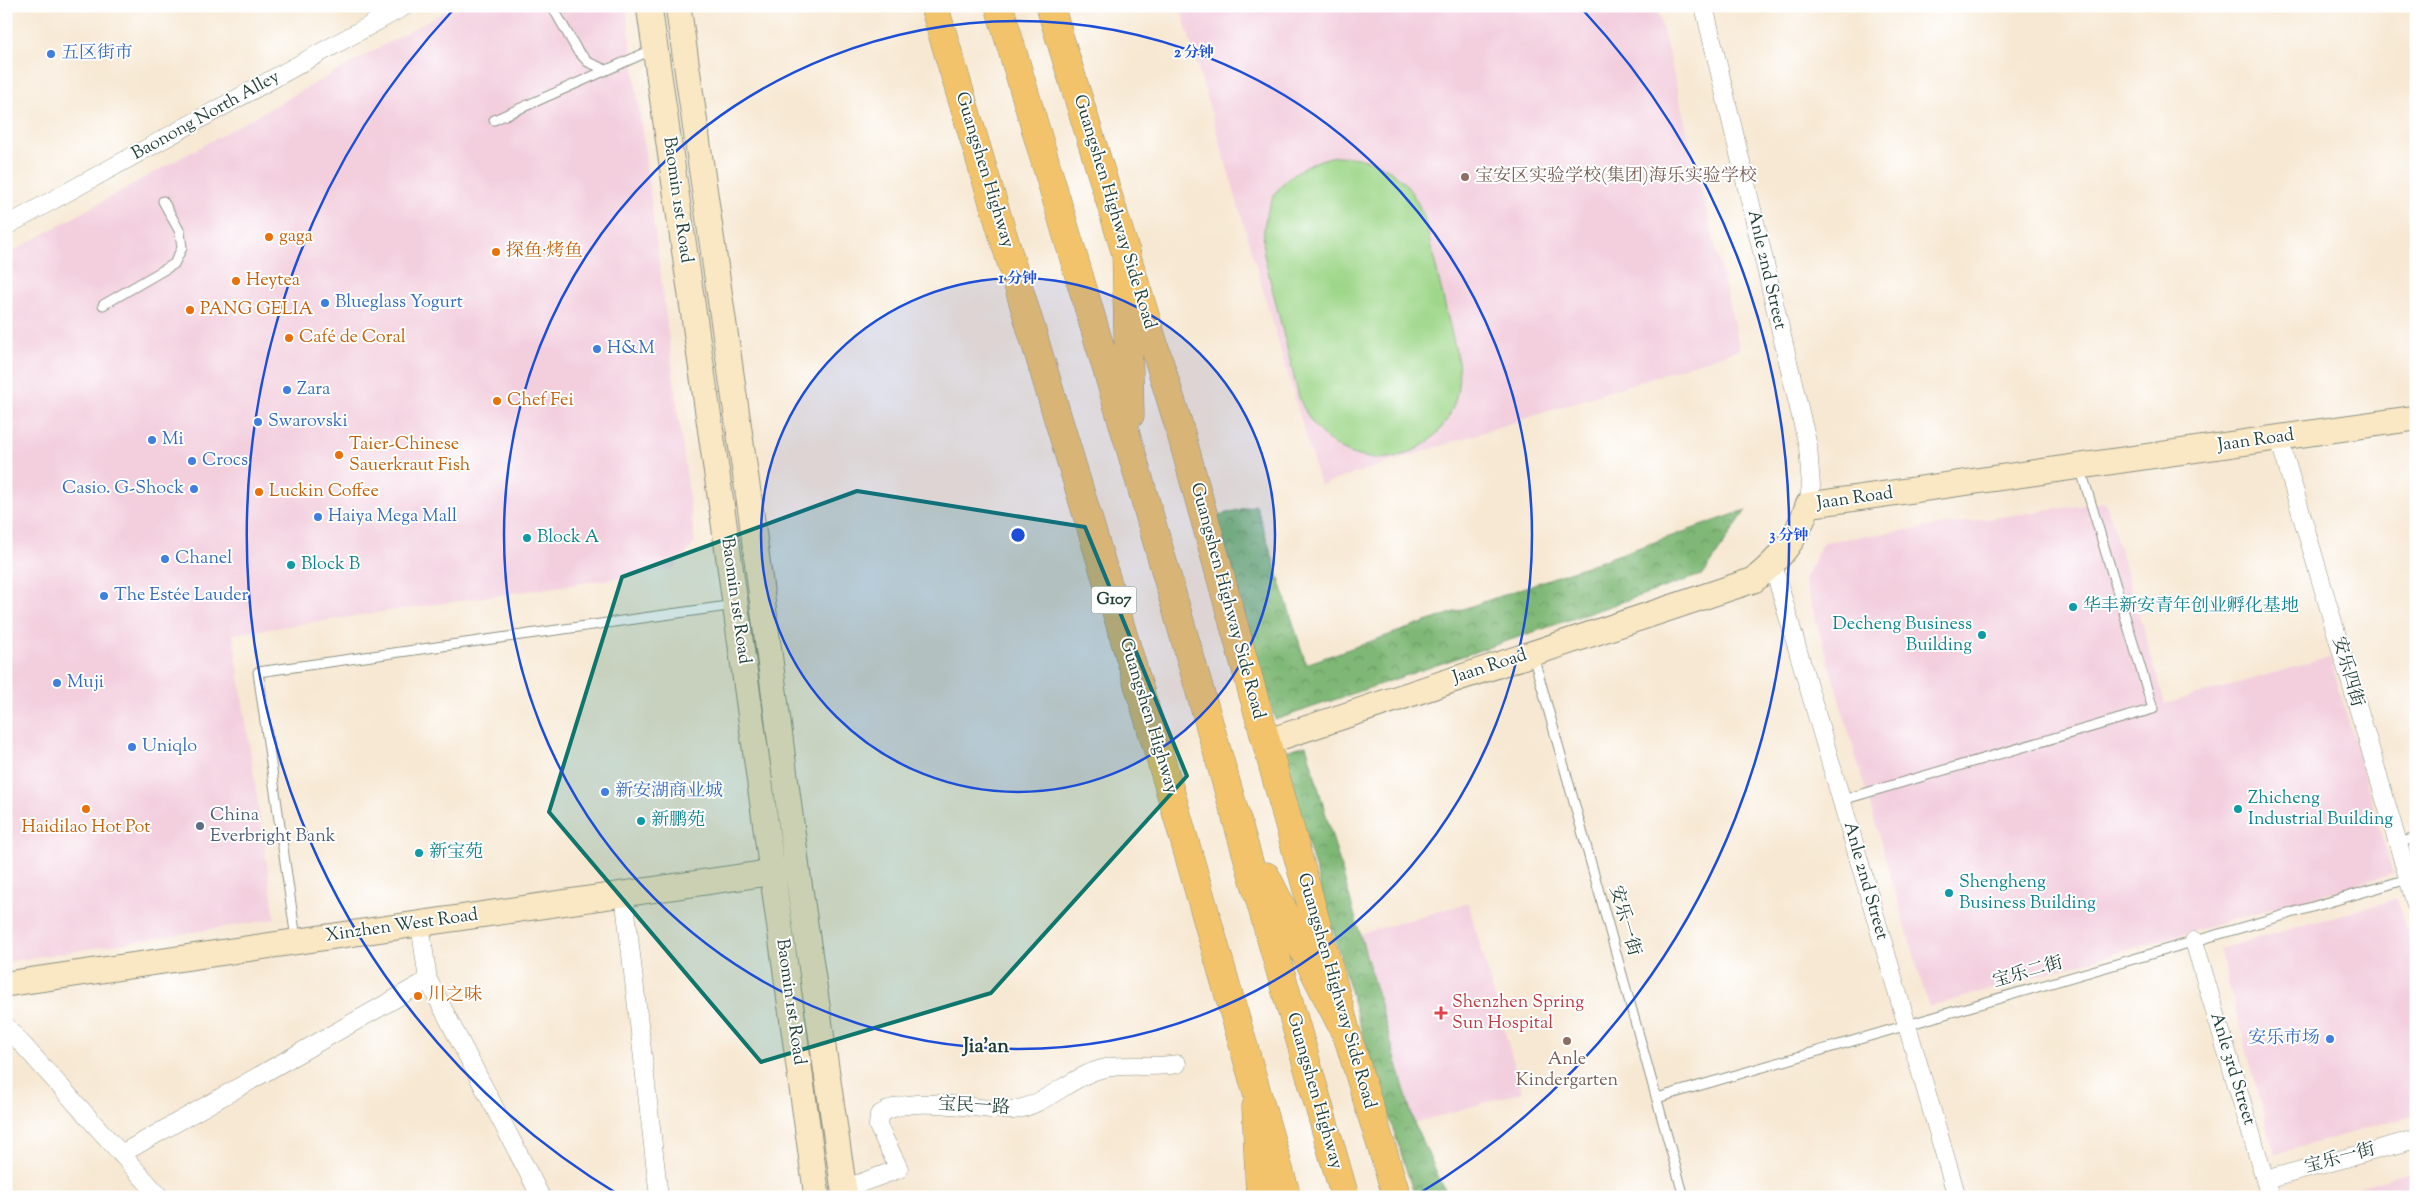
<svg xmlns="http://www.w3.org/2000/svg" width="2422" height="1203" font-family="'Sorts Mill Goudy','Noto Serif SC',serif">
<defs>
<pattern id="forest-crowns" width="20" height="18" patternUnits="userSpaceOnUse" patternTransform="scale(1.25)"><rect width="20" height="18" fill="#7fb876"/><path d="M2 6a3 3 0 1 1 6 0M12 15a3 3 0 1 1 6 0" fill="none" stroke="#679762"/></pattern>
</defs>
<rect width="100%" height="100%" fill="#fff"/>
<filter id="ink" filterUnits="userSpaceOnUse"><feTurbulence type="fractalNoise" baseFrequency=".02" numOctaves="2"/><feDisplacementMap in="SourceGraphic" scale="10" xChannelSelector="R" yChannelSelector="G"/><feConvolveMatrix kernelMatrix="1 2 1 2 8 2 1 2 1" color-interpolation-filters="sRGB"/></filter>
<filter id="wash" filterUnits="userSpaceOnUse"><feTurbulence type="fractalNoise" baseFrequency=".0096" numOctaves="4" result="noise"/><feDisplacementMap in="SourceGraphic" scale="20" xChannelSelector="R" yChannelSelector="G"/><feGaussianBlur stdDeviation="1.12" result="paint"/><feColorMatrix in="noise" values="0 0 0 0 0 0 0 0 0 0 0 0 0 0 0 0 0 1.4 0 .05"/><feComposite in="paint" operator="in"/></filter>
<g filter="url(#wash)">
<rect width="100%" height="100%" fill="#f7e8d3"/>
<!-- built -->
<path fill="#f3cfde" d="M 454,6 L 626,6 L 695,543 L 672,570 L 233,634 L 275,919 L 6,962 L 6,255 Z
M 1180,6 L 1657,6 L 1740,349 L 1320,485 Z
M 2106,502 L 2165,704 L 2330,657 L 2393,874 L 1929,1007 L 1804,579 L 1823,542 Z
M 2397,899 L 2416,963 L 2416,1115 L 2275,1154 L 2219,949 Z
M 1468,903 L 1522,1092 L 1414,1123 L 1360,934 Z
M 2416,1170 L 2416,1197 L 2326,1197 Z"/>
<!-- green -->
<path fill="#9fd78a" stroke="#5f8a5f" d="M 1335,156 C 1381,157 1407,174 1424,217 L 1458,360 C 1470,467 1336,498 1299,397 L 1264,255 C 1259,201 1283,168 1335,156 Z"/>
<!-- forest -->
<path fill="url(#forest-crowns)" stroke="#4f7a55" d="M 1256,505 L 1306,664 L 1746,510 L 1704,574 L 1275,720 L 1216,516 Z
M 1306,745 L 1414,1123 L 1448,1197 L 1415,1197 L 1361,1029 L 1282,752 Z"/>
</g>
<g filter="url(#ink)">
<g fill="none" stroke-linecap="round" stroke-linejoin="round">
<defs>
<path id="lane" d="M 552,6 L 577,50 L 588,62 L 606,70
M 494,120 L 654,49
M 103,305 L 174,264 L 182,248 L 180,232 L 163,201
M 1533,655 L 1684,1197
M 1842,800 L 2153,709 L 2080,467
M 2397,843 L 2416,838
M 296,939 L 258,672 L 735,605
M 1657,1098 L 2408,879"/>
<path id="street" d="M 1704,6 L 1808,446 L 1811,486 L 1808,505
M 6,226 L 405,6
M 2279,438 L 2416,905
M 1773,565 L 1957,1197
M 624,894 L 659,1197
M 420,924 L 428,980 L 541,1197
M 2194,941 L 2270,1197
M 6,1026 L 160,1197
M 121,1154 L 428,980
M 2265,1180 L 2416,1139
M 844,1189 L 899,1169 L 878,1126 L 879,1115 C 905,1096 959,1106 990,1109 C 998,1109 1006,1111 1013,1110 C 1044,1106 1068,1079 1098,1070 C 1123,1062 1152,1069 1177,1064"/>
<path id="secondary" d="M 649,6 L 723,516 L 817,1197
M 678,6 L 751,513 L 797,869 L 845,1197
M 1266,742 L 1754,580 C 1781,558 1797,538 1808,505 L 2416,418
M 6,984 L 788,870"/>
<path id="primary" d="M 1050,6 L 1178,423 L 1348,1038 L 1397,1197
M 1256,1107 L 1260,1197"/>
<path id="highway" d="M 934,6 L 1171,794 L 1287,1197
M 999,6 L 1131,451 L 1345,1197
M 1126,252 L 1130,415
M 1266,876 L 1348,1038"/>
</defs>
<!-- lane casing -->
<use href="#lane" stroke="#8b9284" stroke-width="11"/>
<!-- street casing -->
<use href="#street" stroke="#8b9284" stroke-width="19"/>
<!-- secondary casing -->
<use href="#secondary" stroke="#8b9284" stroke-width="27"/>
<!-- primary casing -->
<use href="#primary" stroke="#8b9284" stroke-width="29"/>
<!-- highway casing -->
<use href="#highway" stroke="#8b9284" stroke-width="29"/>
<!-- lane -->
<use href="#lane" stroke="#fff" stroke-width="9"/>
<!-- street -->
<use href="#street" stroke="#fff" stroke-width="18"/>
<!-- secondary -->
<use href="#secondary" stroke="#fae7c3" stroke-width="25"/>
<!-- primary -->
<use href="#primary" stroke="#f2c36a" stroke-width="28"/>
<!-- highway -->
<use href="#highway" stroke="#f2c36a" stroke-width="28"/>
</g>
</g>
<!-- marked area -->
<path fill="#0f766e" fill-opacity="0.2" stroke="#0f766e" stroke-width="4" stroke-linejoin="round" d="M 857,491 L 1085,527 L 1187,776 L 991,993 L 761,1062 L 549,812 L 622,577 Z"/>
<!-- distance rings -->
<circle cx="1018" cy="535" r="257" fill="#1d4ed8" fill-opacity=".12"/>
<g fill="none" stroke="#1d4ed8" stroke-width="2.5">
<circle cx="1018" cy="535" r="257"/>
<circle cx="1018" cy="535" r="514"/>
<path d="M621 1196A771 771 0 0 1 454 9M1582 9A771 771 0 0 1 1415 1196"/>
</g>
<!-- markers -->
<g fill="#3f7fe0" stroke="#fff" stroke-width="2">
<circle cx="51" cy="54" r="5"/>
<circle cx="325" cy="303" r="5"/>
<circle cx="597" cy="349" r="5"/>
<circle cx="287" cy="390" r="5"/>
<circle cx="258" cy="422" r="5"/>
<circle cx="152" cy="440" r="5"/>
<circle cx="192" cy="461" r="5"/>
<circle cx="194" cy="489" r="5"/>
<circle cx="318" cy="517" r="5"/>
<circle cx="165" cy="559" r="5"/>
<circle cx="104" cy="596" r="5"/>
<circle cx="57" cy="683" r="5"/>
<circle cx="132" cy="747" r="5"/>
<circle cx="605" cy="792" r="5"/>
<circle cx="2330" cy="1039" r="5"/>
</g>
<g fill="#8d6e63" stroke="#fff" stroke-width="2">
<circle cx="1465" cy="177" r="5"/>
<circle cx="1567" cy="1041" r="5"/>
</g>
<g fill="#e8710a" stroke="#fff" stroke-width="2">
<circle cx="269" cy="237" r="5"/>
<circle cx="496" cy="252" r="5"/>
<circle cx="236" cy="281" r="5"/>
<circle cx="190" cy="310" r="5"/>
<circle cx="289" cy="338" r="5"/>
<circle cx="497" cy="401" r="5"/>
<circle cx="339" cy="455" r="5"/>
<circle cx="259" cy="492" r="5"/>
<circle cx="86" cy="809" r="5"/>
<circle cx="418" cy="996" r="5"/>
</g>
<g fill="#0f9aa8" stroke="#fff" stroke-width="2">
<circle cx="527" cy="538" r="5"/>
<circle cx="291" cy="565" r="5"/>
<circle cx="2073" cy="607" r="5"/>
<circle cx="1982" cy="635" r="5"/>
<circle cx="2238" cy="809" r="5"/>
<circle cx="641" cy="821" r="5"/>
<circle cx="419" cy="853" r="5"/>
<circle cx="1949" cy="893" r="5"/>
</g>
<circle fill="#5c6f8a" stroke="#fff" stroke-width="2" cx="200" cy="826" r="5"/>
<path fill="#e0444e" stroke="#fff" stroke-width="2" d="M1438.5 1005.5h5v5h5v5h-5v5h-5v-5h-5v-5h5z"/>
<g text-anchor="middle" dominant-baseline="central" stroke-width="4" stroke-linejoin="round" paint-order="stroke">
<!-- shield labels -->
<rect fill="#fff" stroke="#627771" stroke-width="1" x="1091.5" y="586.5" width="45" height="27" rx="4"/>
<g font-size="16" font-weight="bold" fill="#1f3d34">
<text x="1114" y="600">G107</text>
</g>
<!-- shop labels -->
<g font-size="18" fill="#366cbe" stroke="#fff" text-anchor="start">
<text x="61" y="54">五区街市</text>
<text x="335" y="303">Blueglass Yogurt</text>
<text x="607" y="349">H&amp;M</text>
<text x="297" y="390">Zara</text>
<text x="268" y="422">Swarovski</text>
<text x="162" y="440">Mi</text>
<text x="202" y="461">Crocs</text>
<text x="184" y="489" text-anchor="end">Casio. G-Shock</text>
<text x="328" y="517">Haiya Mega Mall</text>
<text x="175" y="559">Chanel</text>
<text x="114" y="596">The Estée Lauder</text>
<text x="67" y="683">Muji</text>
<text x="142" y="747">Uniqlo</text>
<text x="615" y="792">新安湖商业城</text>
<text x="2320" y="1039" text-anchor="end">安乐市场</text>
</g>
<!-- street labels -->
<g font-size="18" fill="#1f3d34" stroke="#fff">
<text transform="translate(206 116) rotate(-29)">Baonong North Alley</text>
<text transform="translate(984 170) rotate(73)">Guangshen Highway</text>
<text transform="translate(677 200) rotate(82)">Baomin 1st Road</text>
<text transform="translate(1114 212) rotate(73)">Guangshen Highway Side Road</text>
<text transform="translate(1766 270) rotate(77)">Anle 2nd Street</text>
<text transform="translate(2256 441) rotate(-8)">Jaan Road</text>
<text transform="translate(1855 499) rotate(-8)">Jaan Road</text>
<text transform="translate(735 601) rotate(82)">Baomin 1st Road</text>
<text transform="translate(1227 601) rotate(75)">Guangshen Highway Side Road</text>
<text transform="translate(1490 667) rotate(-18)">Jaan Road</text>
<text transform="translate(2347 672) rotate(74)">安乐四街</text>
<text transform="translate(1148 716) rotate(73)">Guangshen Highway</text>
<text transform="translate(1865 881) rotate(74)">Anle 2nd Street</text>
<text transform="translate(1624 921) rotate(74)">安乐一街</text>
<text transform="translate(402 926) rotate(-8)">Xinzhen West Road</text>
<text transform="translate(2028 973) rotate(-16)">宝乐二街</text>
<text transform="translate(1336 991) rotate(74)">Guangshen Highway Side Road</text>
<text transform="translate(790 1002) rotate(82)">Baomin 1st Road</text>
<text transform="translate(2232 1069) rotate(73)">Anle 3rd Street</text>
<text transform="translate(1314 1091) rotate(74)">Guangshen Highway</text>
<text transform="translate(974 1107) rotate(3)">宝民一路</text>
<text transform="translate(2340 1159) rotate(-15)">宝乐一街</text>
</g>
<!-- education labels -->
<g font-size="18" fill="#785e54" stroke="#fff" text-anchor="start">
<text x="1475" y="177">宝安区实验学校(集团)海乐实验学校</text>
<text x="1567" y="1060" text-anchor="middle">Anle<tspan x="1567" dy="21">Kindergarten</tspan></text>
</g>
<!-- food labels -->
<g font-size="18" fill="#c56008" stroke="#fff" text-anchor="start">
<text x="279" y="237">gaga</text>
<text x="506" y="252">探鱼·烤鱼</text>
<text x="246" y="281">Heytea</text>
<text x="200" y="310">PANG GELIA</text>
<text x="299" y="338">Café de Coral</text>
<text x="507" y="401">Chef Fei</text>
<text x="349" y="445">Taier-Chinese<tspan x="349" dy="21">Sauerkraut Fish</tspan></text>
<text x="269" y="492">Luckin Coffee</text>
<text x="86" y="828" text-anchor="middle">Haidilao Hot Pot</text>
<text x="428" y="996">川之味</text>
</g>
<!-- culture labels -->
<g font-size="18" fill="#0d838f" stroke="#fff" text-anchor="start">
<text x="537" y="538">Block A</text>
<text x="301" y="565">Block B</text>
<text x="2083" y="607">华丰新安青年创业孵化基地</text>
<text x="1972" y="625" text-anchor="end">Decheng Business<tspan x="1972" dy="21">Building</tspan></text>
<text x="2248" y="799">Zhicheng<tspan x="2248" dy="21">Industrial Building</tspan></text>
<text x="651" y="821">新鹏苑</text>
<text x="429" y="853">新宝苑</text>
<text x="1959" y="883">Shengheng<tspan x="1959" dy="21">Business Building</tspan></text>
</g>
<!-- service labels -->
<g font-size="18" fill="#4e5e75" stroke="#fff" text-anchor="start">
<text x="210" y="816">China<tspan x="210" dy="21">Everbright Bank</tspan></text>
</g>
<!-- health labels -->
<g font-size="18" fill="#be3a42" stroke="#fff" text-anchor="start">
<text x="1452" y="1003">Shenzhen Spring<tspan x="1452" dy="21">Sun Hospital</tspan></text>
</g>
<!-- quarter labels -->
<g font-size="20" font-weight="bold" fill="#1f3d34" stroke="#fff">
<text x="986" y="1047">Jia'an</text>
</g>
</g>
<circle cx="1018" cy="535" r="8" fill="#1d4ed8" stroke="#fff" stroke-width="2.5"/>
<g font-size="15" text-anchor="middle" font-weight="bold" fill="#1d4ed8" stroke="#fff" stroke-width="4" stroke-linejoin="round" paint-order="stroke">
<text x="1194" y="57">2 分钟</text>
<text x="1018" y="283">1 分钟</text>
<text x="1789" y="540">3 分钟</text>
</g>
<!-- margin -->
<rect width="2422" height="1203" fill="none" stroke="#fff" stroke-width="25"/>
</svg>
